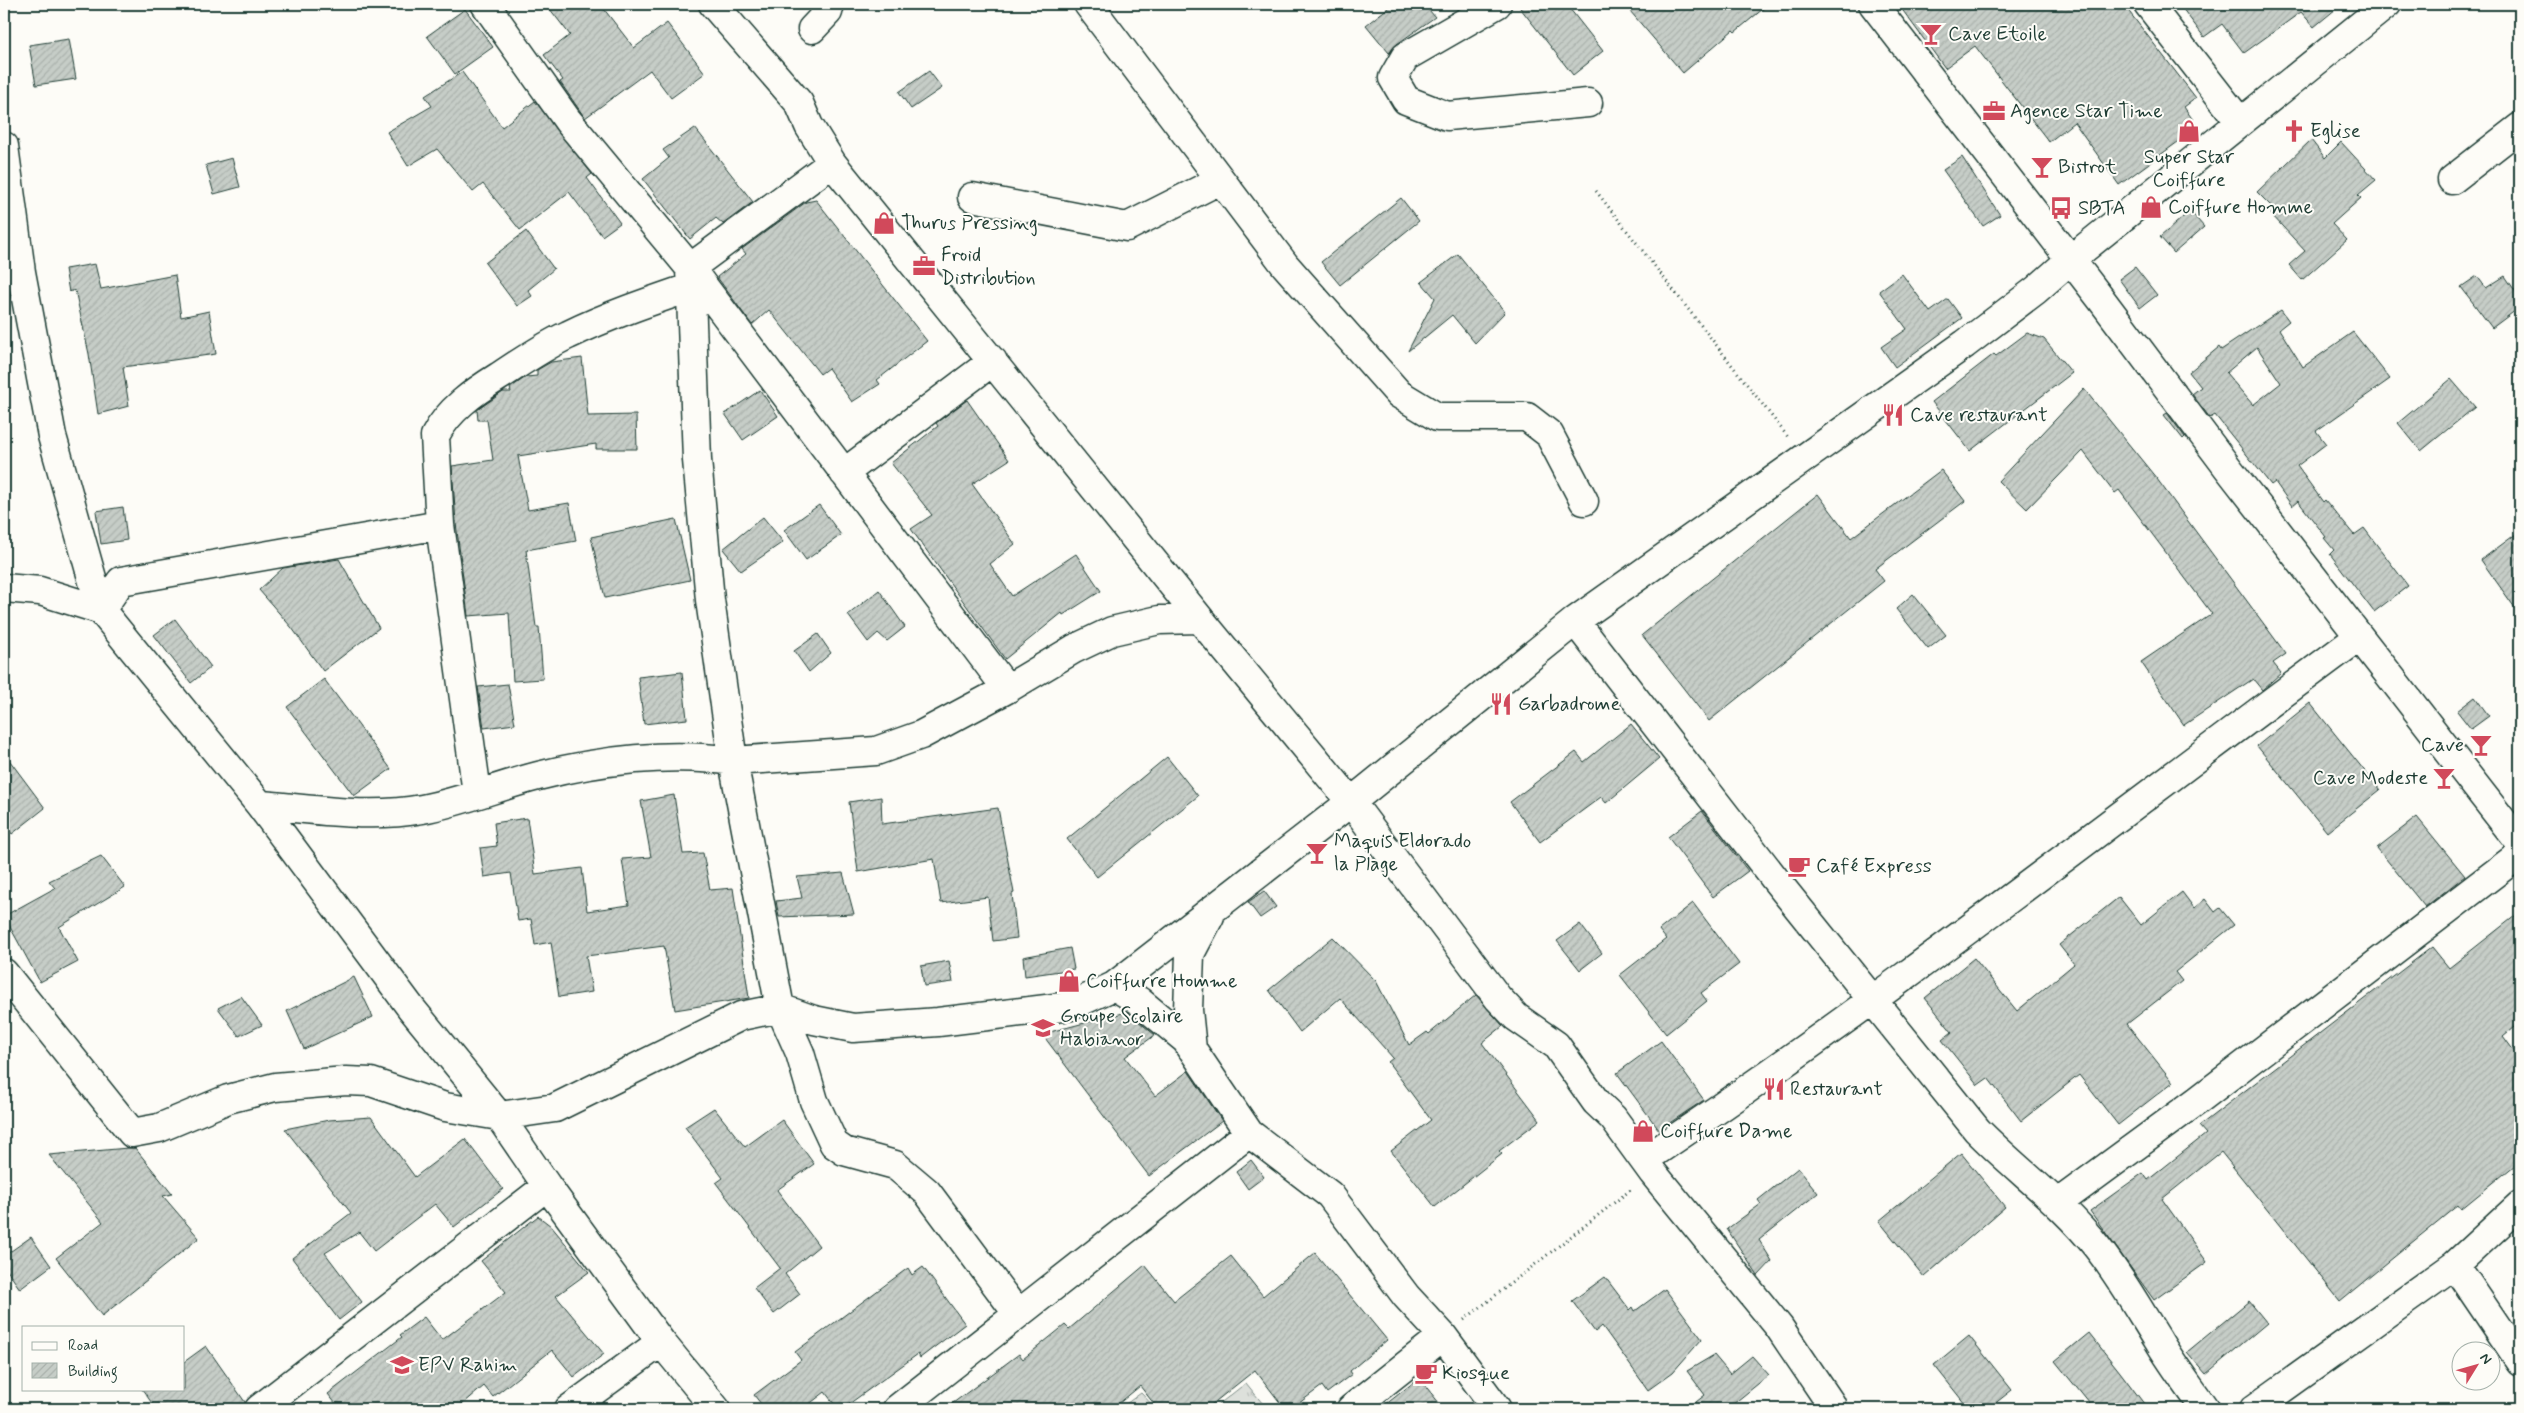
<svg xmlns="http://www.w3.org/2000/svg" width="2524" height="1413" font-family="Mynerve,sans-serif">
<defs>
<pattern id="grass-tufts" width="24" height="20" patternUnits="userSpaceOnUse" patternTransform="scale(1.25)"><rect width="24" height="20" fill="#dde0db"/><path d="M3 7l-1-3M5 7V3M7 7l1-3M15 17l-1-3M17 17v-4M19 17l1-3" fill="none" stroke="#bdc1bd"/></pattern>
<pattern id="building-hatch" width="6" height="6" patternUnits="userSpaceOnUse" patternTransform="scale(1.25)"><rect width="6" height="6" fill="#c6cdc7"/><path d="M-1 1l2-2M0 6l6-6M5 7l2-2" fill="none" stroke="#aab1ac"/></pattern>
</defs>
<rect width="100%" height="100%" fill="#fdfcf7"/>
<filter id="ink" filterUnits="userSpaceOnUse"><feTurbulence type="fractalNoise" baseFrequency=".02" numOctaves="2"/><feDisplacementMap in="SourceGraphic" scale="10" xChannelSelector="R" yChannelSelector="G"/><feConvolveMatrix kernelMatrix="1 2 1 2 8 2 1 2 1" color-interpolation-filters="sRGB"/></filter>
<g filter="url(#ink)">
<!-- grass -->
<path fill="url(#grass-tufts)" stroke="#7e8e88" d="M 1246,1383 L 1267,1409 L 1213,1409 Z
M 1141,1393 L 1156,1409 L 1119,1409 Z"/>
<!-- building -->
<path fill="url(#building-hatch)" stroke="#1f3d34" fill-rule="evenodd" d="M 546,4 L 600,4 L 634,48 L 667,23 L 705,73 L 671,98 L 650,70 L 585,118 L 560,82 L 563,80 L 544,55 L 570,35 Z
M 1393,4 L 1424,4 L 1435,17 L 1397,44 L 1389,53 L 1366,25 Z
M 1517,4 L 1566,4 L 1603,51 L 1573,75 Z
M 1624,4 L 1769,4 L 1735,32 L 1733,30 L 1683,73 Z
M 1898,4 L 2123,4 L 2196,98 L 2184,107 L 2200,130 L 2184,142 L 2182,139 L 2119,185 L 2074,122 L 2049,142 L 1975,46 L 1945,68 Z
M 2179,4 L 2342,4 L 2314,27 L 2301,12 L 2244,53 L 2222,24 L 2204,37 Z
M 465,9 L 493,47 L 455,74 L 427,36 Z
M 69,39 L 76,79 L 36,85 L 29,45 Z
M 929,71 L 942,88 L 911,109 L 899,92 Z
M 462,72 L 502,127 L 535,101 L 592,174 L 587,178 L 620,223 L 602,236 L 569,192 L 520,230 L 483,184 L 473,192 L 437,149 L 408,166 L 387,132 L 432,106 L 425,96 Z
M 695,128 L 753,202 L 723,224 L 716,218 L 690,239 L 643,179 L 669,158 L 663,150 Z
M 2311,140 L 2325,158 L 2341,142 L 2376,180 L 2358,195 L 2361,198 L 2332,224 L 2347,240 L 2302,280 L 2289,265 L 2305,251 L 2271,214 L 2275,210 L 2257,192 Z
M 1962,157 L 2000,215 L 1983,226 L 1943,170 Z
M 232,158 L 240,187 L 214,194 L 206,165 Z
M 1401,198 L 1419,221 L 1340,285 L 1321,262 Z
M 816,200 L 927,341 L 877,380 L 880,384 L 852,402 L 828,368 L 820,374 L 769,310 L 752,325 L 717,277 L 746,254 L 742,249 L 806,202 Z
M 2190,211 L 2204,227 L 2174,253 L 2160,237 Z
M 526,231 L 554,269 L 528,290 L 532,296 L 517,306 L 485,263 Z
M 1458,254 L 1505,312 L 1475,343 L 1452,315 L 1408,351 L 1435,298 L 1421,282 Z
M 95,264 L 101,289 L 175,275 L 181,317 L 209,311 L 216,354 L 123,367 L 129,406 L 98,414 L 89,354 L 75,290 L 69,292 L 65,269 Z
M 2135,267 L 2157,295 L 2140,308 L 2119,279 Z
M 1902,274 L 1930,312 L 1948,299 L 1962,318 L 1895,367 L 1881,347 L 1907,329 L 1879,291 Z
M 2477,276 L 2486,288 L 2505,276 L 2520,298 L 2520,307 L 2492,328 L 2461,287 Z
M 2281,310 L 2289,321 L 2279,329 L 2303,367 L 2353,332 L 2390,379 L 2316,431 L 2326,444 L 2297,466 L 2323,502 L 2325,500 L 2354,535 L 2364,528 L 2408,586 L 2374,612 L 2330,554 L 2334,550 L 2324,538 L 2326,537 L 2298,501 L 2292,506 L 2275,482 L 2271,485 L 2215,415 L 2210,418 L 2192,394 L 2201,387 L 2189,372 L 2219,347 L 2221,350 ZM 2257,347 L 2281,383 L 2253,405 L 2226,373 Z
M 2027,333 L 2044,339 L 2072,373 L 1970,451 L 1932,402 L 1994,354 L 1996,356 Z
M 582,358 L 588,416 L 636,415 L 637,449 L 596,449 L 596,444 L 518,456 L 528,510 L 569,503 L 576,541 L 526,550 L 536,627 L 539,627 L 543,679 L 513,681 L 509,613 L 468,616 L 456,523 L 452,466 L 493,460 L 487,420 L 478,420 L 477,410 L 503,392 L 511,392 L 510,388 L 526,377 L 537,376 L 537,370 L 551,362 Z
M 2451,379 L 2475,407 L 2421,451 L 2398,423 Z
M 2084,389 L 2157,479 L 2286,654 L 2273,663 L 2281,673 L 2262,690 L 2253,679 L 2184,725 L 2141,662 L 2212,614 L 2119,490 L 2115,493 L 2083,451 L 2027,509 L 1998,481 Z
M 760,390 L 778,416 L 743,440 L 725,414 Z
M 967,400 L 1009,460 L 972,484 L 1015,544 L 990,564 L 1012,596 L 1076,554 L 1101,591 L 1063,615 L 1062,613 L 1005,659 L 911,529 L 932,515 L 891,463 L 938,426 L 936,423 Z
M 2167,413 L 2185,437 L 2183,439 L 2164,415 Z
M 1941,470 L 1965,501 L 1875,569 L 1884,581 L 1709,721 L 1642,635 L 1818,494 L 1851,538 Z
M 819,505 L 841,535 L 806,560 L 784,530 Z
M 123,507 L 127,540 L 101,544 L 96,511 Z
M 763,517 L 783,542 L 741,571 L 723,549 Z
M 676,519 L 690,580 L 605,598 L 591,537 Z
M 2520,531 L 2520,615 L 2481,560 Z
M 339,559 L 379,628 L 323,671 L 292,628 L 259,590 L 283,568 Z
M 879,590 L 905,627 L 887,641 L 878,633 L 868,642 L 848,615 Z
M 1913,594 L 1946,635 L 1928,649 L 1896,609 Z
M 175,619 L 211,667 L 191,683 L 154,635 Z
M 818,634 L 831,653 L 809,672 L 794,651 Z
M 682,672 L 687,719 L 644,724 L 638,677 Z
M 324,679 L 391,769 L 354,796 L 287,707 Z
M 508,684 L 515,724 L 484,728 L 478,687 Z
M 2475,697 L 2489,716 L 2471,729 L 2457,711 Z
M 2310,703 L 2380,790 L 2327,832 L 2257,746 Z
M 1631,724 L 1659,759 L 1606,803 L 1601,797 L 1540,842 L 1510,802 L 1576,752 L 1584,762 Z
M 4,753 L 45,808 L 12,834 L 4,823 Z
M 1167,757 L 1198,796 L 1097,877 L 1067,839 Z
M 674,795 L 683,854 L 703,853 L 710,890 L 733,888 L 749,998 L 675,1010 L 664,946 L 586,956 L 592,992 L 559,997 L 551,942 L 535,945 L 531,919 L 518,921 L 511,873 L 484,877 L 480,848 L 497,846 L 494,823 L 527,818 L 535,874 L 582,868 L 587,911 L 629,905 L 622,859 L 651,857 L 641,801 Z
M 881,797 L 882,824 L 998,808 L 1014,893 L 1012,894 L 1017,938 L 993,941 L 988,897 L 941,903 L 934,859 L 858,872 L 849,802 Z
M 1702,811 L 1748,871 L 1713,897 L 1668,837 Z
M 2417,817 L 2465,876 L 2425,907 L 2377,848 Z
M 101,856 L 125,887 L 59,927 L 78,962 L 40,982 L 4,916 L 55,888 L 49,881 Z
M 843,873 L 854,914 L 779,917 L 776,901 L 802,898 L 797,877 Z
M 1264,891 L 1276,907 L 1260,918 L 1248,902 Z
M 2182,892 L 2194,908 L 2205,899 L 2215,912 L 2220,908 L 2234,925 L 2175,972 L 2182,981 L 2127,1024 L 2173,1082 L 2118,1125 L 2079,1075 L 2021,1121 L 1988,1078 L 1978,1085 L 1942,1040 L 1952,1032 L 1925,998 L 1974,958 L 2017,1011 L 2074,964 L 2059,945 L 2119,897 L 2141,925 Z
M 1693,903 L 1739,964 L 1701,993 L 1707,1001 L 1666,1034 L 1620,975 L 1666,939 L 1659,930 Z
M 2520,912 L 2520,1022 L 2503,1036 L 2520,1059 L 2520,1161 L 2461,1209 L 2458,1205 L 2340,1301 L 2221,1152 L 2162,1199 L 2207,1262 L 2154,1300 L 2090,1211 L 2143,1173 L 2148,1180 L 2206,1134 L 2199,1126 L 2432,947 L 2449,968 Z
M 1580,924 L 1602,953 L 1580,970 L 1557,941 Z
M 1333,937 L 1376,981 L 1409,1045 L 1427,1032 L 1429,1034 L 1476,995 L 1503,1026 L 1482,1043 L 1540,1120 L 1499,1151 L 1502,1154 L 1435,1207 L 1391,1151 L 1431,1120 L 1388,1062 L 1393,1058 L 1340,998 L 1300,1032 L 1269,990 Z
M 1070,948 L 1074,969 L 1025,976 L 1023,957 Z
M 949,961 L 953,982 L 924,986 L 921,966 Z
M 354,977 L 373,1017 L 304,1049 L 287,1011 Z
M 241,996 L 262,1025 L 239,1036 L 218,1008 Z
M 1127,1012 L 1155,1035 L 1125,1057 L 1155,1096 L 1188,1071 L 1222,1121 L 1149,1176 L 1042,1034 Z
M 1661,1041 L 1704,1100 L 1659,1130 L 1617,1073 Z
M 714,1108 L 745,1147 L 782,1120 L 814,1164 L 777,1190 L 819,1246 L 785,1274 L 800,1294 L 774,1314 L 754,1288 L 780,1268 L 716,1183 L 723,1178 L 685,1127 Z
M 371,1117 L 415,1177 L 465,1139 L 503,1189 L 454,1227 L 435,1204 L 374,1251 L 359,1232 L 325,1253 L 362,1302 L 339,1320 L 292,1258 L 351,1213 L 285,1129 L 329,1120 Z
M 128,1148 L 135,1148 L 172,1194 L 163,1196 L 199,1238 L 102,1316 L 56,1258 L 103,1222 L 49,1155 Z
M 1961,1153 L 2005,1207 L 1924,1277 L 1879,1221 Z
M 1251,1160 L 1264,1177 L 1248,1189 L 1236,1172 Z
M 1798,1168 L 1818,1193 L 1759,1240 L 1772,1261 L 1758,1276 L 1727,1229 L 1761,1204 L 1758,1200 Z
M 538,1216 L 551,1226 L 589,1272 L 556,1296 L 604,1354 L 574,1377 L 552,1350 L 493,1397 L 484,1386 L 457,1409 L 340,1409 L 328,1394 L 402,1337 L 400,1335 L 424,1317 L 442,1340 L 506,1292 L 481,1261 Z
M 31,1237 L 51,1266 L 20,1289 L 4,1266 L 4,1256 Z
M 1315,1253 L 1387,1340 L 1350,1371 L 1352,1374 L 1327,1393 L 1322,1386 L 1291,1409 L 1285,1409 L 1255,1370 L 1206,1409 L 1158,1409 L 1140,1386 L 1112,1409 L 945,1409 L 1019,1354 L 1023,1359 L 1065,1325 L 1069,1329 L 1145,1265 L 1174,1301 L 1231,1256 L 1263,1296 Z
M 923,1267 L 965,1324 L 920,1358 L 918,1354 L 842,1409 L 838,1409 L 825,1392 L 803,1409 L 765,1409 L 754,1395 L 801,1360 L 795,1352 L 908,1268 L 912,1275 Z
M 1605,1277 L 1630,1310 L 1633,1307 L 1635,1311 L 1665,1289 L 1702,1339 L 1673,1372 L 1648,1390 L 1602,1326 L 1595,1332 L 1572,1301 Z
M 2249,1301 L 2267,1323 L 2206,1374 L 2187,1352 Z
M 2089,1333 L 2120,1372 L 2148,1409 L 2094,1409 L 2055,1361 Z
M 1969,1336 L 2012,1390 L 1988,1409 L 1969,1409 L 1934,1365 Z
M 206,1346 L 245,1402 L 244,1409 L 156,1409 L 142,1389 L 184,1389 L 184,1362 Z
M 1714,1355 L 1730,1374 L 1752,1356 L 1769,1375 L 1727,1409 L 1687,1409 L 1705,1395 L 1687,1371 Z
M 1419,1378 L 1444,1409 L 1380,1409 Z"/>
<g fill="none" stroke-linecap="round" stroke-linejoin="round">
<defs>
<path id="minor" d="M 485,4 L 568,121 L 690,268 L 1007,689
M 713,4 L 799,103 L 809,126 L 832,163 L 1200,619 L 1351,802 L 1498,998 L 1516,1017 L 1556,1045 L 1596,1102 L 1613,1118 L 1653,1173 L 1779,1327 L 1831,1404 L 1830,1409
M 1088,4 L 1285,265 L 1399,394 L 1437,417 L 1527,417 L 1549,434 L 1584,501
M 1497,4 L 1405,57 L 1393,78 L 1406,100 L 1447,116 L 1588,103
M 1873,4 L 2101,299 L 2228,468 L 2520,843
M 2148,4 L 2240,122
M 812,29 L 828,12 L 830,4
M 4,146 L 21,272 L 52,436 L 101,610 L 260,805 L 411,1008 L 499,1116 L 547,1186 L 661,1342 L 716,1409
M 832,163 L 690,268 L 697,460 L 710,600 L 733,761 L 780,1008 L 800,1053 L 814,1101 L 834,1144 L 844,1151 L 895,1165 L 927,1192 L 1017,1313
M 2452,180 L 2520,127
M 972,197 L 1127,227 L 1220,180
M 844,473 L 993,361
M 4,588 L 40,591 L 101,610
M 101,610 L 121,581 L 440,525
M 1575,621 L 1775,879 L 1977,1130 C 2016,1170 2062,1202 2097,1247 C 2120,1276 2138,1308 2158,1340 C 2172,1364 2189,1386 2205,1409
M 477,793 L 440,525 L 435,436 C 448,410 474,392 498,377 C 521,362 544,346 568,335 C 607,316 648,302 689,288
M 260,805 C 314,809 368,819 422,809 C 461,802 499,786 538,776 C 600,760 670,752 733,761 L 876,751 L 921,735 L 1007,689 L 1074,649 L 1112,631 L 1159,620 L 1200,619
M 4,973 L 132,1133 L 159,1128 L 228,1099 L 275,1087 L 346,1081 L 371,1082 L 445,1107 L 499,1116 L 555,1108 L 741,1016 L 780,1008 L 814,1020 L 853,1028 L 938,1022 L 1071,1006 L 1114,986 L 1351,802 L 1575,621 L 1965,344 L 2036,290 L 2070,260 L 2387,4
M 1114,986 L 1139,1001 L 1186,1040 L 1249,1133 L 1330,1195 L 1406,1296 L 1443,1336 L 1497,1409
M 1192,1049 L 1188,1010 L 1190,954 L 1210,916
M 1645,1159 C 1890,995 2122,812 2359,637
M 2058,1203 L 2197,1101 L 2520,854
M 2455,1265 L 2520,1361
M 259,1409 L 547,1186
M 569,1409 L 661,1342
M 897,1409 L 1249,1133
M 1351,1409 L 1443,1336
M 2254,1409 L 2455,1265 L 2520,1205"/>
</defs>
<!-- minor casing -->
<use href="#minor" stroke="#1f3d34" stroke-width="31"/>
<!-- path -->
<path stroke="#1f3d34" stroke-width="3" stroke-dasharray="1 4" stroke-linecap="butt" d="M 1596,191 L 1788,437
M 1464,1320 L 1633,1188"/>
<!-- minor -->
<use href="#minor" stroke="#fdfcf7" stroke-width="28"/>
</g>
</g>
<!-- icons -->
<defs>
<symbol id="bar-bare" viewBox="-9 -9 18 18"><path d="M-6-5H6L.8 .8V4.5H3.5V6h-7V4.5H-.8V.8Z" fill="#d1495b" stroke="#fdfcf7" stroke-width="2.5" paint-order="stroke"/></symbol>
<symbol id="office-bare" viewBox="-9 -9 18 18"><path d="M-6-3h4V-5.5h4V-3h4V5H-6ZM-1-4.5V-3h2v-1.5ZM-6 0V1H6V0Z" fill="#d1495b" stroke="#fdfcf7" stroke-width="2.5" paint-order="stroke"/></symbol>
<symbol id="shop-bare" viewBox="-9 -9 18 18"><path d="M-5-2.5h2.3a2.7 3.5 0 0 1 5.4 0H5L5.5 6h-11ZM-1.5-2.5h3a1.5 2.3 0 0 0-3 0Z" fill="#d1495b" stroke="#fdfcf7" stroke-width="2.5" paint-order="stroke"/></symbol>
<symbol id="church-bare" viewBox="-9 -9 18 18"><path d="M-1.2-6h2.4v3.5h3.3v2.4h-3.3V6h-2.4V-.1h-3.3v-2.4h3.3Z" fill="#d1495b" stroke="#fdfcf7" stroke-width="2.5" paint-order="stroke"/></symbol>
<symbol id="bus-bare" viewBox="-9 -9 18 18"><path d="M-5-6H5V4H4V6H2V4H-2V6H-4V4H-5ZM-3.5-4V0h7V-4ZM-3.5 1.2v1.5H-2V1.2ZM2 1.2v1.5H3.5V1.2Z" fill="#d1495b" stroke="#fdfcf7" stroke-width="2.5" paint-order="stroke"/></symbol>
<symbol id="restaurant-bare" viewBox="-9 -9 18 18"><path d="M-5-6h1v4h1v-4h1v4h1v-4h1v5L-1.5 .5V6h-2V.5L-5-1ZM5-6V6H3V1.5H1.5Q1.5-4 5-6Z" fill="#d1495b" stroke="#fdfcf7" stroke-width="2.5" paint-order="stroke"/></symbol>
<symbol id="cafe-bare" viewBox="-9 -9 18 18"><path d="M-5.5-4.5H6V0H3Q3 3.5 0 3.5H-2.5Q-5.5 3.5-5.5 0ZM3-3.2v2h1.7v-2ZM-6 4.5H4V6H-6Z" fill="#d1495b" stroke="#fdfcf7" stroke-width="2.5" paint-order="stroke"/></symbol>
<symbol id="school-bare" viewBox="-9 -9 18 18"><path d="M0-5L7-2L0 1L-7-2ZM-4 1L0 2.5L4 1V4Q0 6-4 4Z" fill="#d1495b" stroke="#fdfcf7" stroke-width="2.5" paint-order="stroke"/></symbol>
</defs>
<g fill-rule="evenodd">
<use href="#bar-bare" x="1915" y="18" width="32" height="32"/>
<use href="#office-bare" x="1978" y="95" width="32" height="32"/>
<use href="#shop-bare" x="2173" y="115" width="32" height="32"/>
<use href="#church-bare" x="2278" y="115" width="32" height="32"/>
<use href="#bar-bare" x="2026" y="151" width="32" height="32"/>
<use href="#shop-bare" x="2135" y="191" width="32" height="32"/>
<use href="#bus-bare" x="2045" y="192" width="32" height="32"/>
<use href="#shop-bare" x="868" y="207" width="32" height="32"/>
<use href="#office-bare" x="908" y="250" width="32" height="32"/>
<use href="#restaurant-bare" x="1877" y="399" width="32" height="32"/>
<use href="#restaurant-bare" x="1485" y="688" width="32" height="32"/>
<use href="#bar-bare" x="2465" y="729" width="32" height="32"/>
<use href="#bar-bare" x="2428" y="762" width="32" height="32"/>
<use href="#bar-bare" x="1301" y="837" width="32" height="32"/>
<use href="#cafe-bare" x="1783" y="850" width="32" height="32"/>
<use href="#shop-bare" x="1053" y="965" width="32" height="32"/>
<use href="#school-bare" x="1027" y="1012" width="32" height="32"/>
<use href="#restaurant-bare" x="1758" y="1073" width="32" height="32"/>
<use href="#shop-bare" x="1627" y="1115" width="32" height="32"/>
<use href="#school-bare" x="386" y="1349" width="32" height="32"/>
<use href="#cafe-bare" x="1410" y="1357" width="32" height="32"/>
</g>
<g text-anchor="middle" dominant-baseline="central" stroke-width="4" stroke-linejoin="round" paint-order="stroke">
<!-- poi labels -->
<g font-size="20" fill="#1f3d34" stroke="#fdfcf7" text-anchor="start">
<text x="1948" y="34">Cave Etoile</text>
<text x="2010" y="111">Agence Star Time</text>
<text x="2310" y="131">Eglise</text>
<text x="2189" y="157" text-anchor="middle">Super Star<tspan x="2189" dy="23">Coiffure</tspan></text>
<text x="2058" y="167">Bistrot</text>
<text x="2168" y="207">Coiffure Homme</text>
<text x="2078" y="208">SBTA</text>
<text x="901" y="223">Thurus Pressing</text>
<text x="941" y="255">Froid<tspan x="941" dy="23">Distribution</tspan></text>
<text x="1910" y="415">Cave restaurant</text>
<text x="1518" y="704">Garbadrome</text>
<text x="2464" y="745" text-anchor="end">Cave</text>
<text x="2428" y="778" text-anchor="end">Cave Modeste</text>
<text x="1334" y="841">Maquis Eldorado<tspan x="1334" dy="23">la Plage</tspan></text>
<text x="1816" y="866">Café Express</text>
<text x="1086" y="981">Coiffurre Homme</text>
<text x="1060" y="1016">Groupe Scolaire<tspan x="1060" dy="23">Habianor</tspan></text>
<text x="1790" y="1089">Restaurant</text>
<text x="1660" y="1131">Coiffure Dame</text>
<text x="418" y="1365">EPV Rahim</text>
<text x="1442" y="1373">Kiosque</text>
</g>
</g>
<!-- margin -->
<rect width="2524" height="1413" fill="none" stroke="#fdfcf7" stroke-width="20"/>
<rect x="10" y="10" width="2504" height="1393" fill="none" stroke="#1f3d34" stroke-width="2" filter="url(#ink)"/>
<!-- legend -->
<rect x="22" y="1326" width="162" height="65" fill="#fdfcf7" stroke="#a4b0a9"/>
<rect x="32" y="1342" width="25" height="8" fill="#fdfcf7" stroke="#a4b0a9"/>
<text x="68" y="1350" font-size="15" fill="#1f3d34">Road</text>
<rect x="32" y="1363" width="25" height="15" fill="url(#building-hatch)" stroke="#a4b0a9"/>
<text x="68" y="1376" font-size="15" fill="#1f3d34">Building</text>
<!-- north arrow -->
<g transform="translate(2476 1366) rotate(53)"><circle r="24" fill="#fdfcf7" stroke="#a4b0a9"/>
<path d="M0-4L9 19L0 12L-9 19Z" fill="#d1495b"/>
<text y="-8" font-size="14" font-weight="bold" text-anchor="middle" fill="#1f3d34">N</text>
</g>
</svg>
